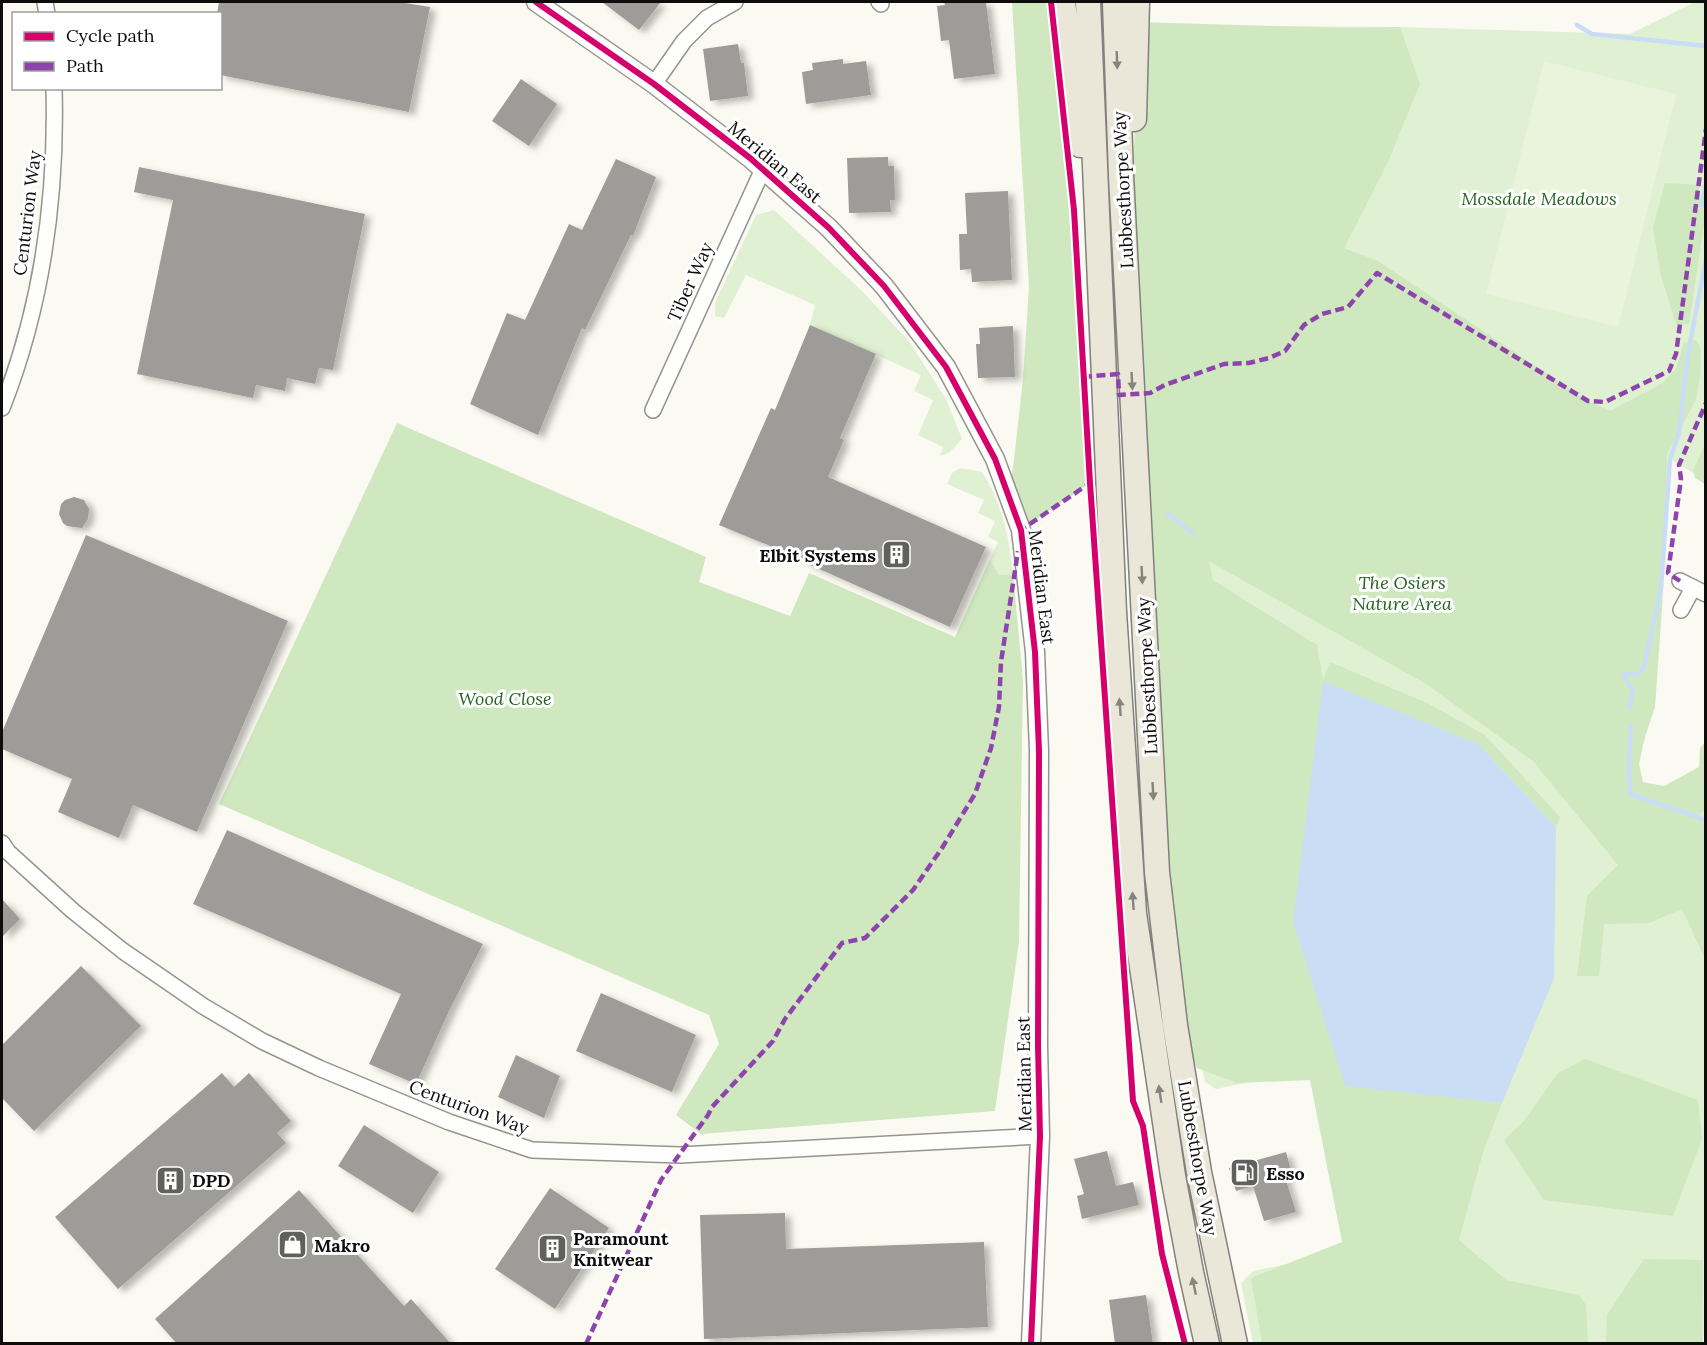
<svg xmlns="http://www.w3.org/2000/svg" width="1707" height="1345" font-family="Lora,serif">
<defs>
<filter id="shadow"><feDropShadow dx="6" dy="3.5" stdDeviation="3" flood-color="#0004"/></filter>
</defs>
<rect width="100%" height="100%" fill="#fbfaf2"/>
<!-- green -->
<path fill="#e0f0d2" d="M 1695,2 L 1705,2 L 1705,480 L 1670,459 L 1662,608 L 1634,793 L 1705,809 L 1706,1312 L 1703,1343 L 1253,1343 L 1241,1283 L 1253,1271 L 1351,1251 L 1314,1069 L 1216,1089 L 1205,1082 L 1182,964 L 1145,25 L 1400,27 L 1630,34 Z
M 774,210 L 861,290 L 909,341 L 946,399 L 962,439 L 950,452 L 940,456 L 943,447 L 918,435 L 933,400 L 914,391 L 921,375 L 810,325 L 815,305 L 746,275 L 724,318 L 715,316 L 715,303 L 756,215 Z
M 960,468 L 982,472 C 1001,500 1010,540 1013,574 L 999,575 L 990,559 L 998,542 L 988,537 L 995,521 L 978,513 L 984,500 L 947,484 L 952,473 Z"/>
<!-- forest -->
<path fill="#cfe8c0" d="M 1012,2 L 1051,2 L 1083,377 L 1090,483 L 1021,530 L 1008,495 L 1014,460 L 1023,379 L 1029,287 Z
M 1137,22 L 1345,28 L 1400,27 L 1420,84 L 1388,162 L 1344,248 L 1378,261 L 1588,401 L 1610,411 L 1663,383 L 1676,368 L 1684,343 L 1696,340 L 1701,350 L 1700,376 L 1696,400 L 1667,454 L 1662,608 L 1655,707 L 1645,737 L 1639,764 L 1643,782 L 1664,786 L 1699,767 L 1700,748 L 1705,742 L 1705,810 L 1697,817 L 1705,823 L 1705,959 L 1682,909 L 1649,923 L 1604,924 L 1599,976 L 1577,976 L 1587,896 L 1618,865 L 1533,761 L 1426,684 L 1209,561 L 1213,580 L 1317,645 L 1323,680 L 1330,662 L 1429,704 L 1485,735 L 1560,817 L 1556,827 L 1478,744 L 1323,682 L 1345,1085 L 1502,1103 L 1484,1149 L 1459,1240 L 1506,1280 L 1579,1295 L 1586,1305 L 1588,1343 L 1262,1343 L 1251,1278 L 1342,1242 L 1310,1080 L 1237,1083 L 1197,1068 L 1175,1025 L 1130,333 Z
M 1665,183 L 1698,185 L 1705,218 L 1689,324 L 1676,324 L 1661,276 L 1653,228 Z
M 397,423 L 706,557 L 699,582 L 790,616 L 809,573 L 955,637 L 990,559 L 999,575 L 1013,574 L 1023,680 L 1019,942 L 995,1111 L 701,1134 L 676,1115 L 719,1044 L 709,1015 L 219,804 Z
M 1705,445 L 1706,484 L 1705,484 L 1695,478 L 1693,470 Z
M 1585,1059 L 1698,1100 L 1702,1139 L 1673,1216 L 1544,1200 L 1504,1140 L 1523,1122 L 1558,1073 Z
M 1644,1259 L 1703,1260 L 1702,1343 L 1606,1343 L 1607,1315 Z"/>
<!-- pitch -->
<path fill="#eaf4dc" d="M 1544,61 L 1676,94 L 1618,327 L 1486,294 Z"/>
<!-- water -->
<path fill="#c9def4" d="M 1323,681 L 1478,744 L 1556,827 L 1554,978 L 1502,1103 L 1345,1086 L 1293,922 Z"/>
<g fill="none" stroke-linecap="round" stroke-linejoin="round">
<!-- stream -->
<path stroke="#c9def4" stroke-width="4.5" d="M 1577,25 L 1592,34 L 1706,46
M 1706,184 L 1702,205 L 1706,206
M 1168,514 L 1193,534
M 1630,707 L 1633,690 L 1623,675 L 1626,673 L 1637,675 L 1644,667 L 1661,589 L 1670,459 L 1679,433 L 1688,354 L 1706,259
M 1631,726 L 1629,760 L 1630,794 L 1706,820"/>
</g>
<!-- building -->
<path fill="#9e9c98" filter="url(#shadow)" d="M 219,2 L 399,2 L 430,7 L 409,112 L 220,75 L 220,14 L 217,14 Z
M 602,2 L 661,2 L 639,30 Z
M 944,2 L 986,2 L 995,74 L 954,79 L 949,40 L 941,41 L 937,6 L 945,5 Z
M 738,44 L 741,63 L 744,63 L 748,96 L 710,101 L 703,49 Z
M 843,59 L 843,64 L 866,61 L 871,95 L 806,104 L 802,72 L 813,70 L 812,63 Z
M 521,79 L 557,104 L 529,146 L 492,121 Z
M 888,157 L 888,166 L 894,166 L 895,200 L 890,200 L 891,212 L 849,213 L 847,158 Z
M 616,159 L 656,177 L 633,236 L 631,235 L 585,330 L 582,328 L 538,435 L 470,404 L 507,313 L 525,320 L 569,224 L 582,230 Z
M 139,167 L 365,214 L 333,370 L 319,368 L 315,384 L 287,378 L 285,391 L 256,385 L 253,398 L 137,374 L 173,200 L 134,192 Z
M 1008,191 L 1012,280 L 972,282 L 971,269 L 960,270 L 959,234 L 967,234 L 965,193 Z
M 810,325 L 876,354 L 840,438 L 844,440 L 828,477 L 986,547 L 950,627 L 808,564 L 809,562 L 719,525 L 771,408 L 775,410 Z
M 1013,326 L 1015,377 L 978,378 L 976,344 L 980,344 L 979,328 Z
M 74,497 L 84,500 L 89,509 L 88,519 L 82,528 L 67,526 L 63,523 L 59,514 L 61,504 L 65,500 Z
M 86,535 L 288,621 L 197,832 L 133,805 L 119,838 L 58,812 L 72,779 L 2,749 L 2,732 Z
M 227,830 L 483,944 L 449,1011 L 416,1084 L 369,1064 L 401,994 L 193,904 Z
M 2,899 L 20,919 L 2,937 Z
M 81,966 L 141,1026 L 34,1131 L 2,1098 L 2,1045 Z
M 601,993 L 696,1035 L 672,1092 L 576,1051 Z
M 516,1055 L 560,1076 L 544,1118 L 498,1097 Z
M 222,1073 L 234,1087 L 249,1073 L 291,1121 L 277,1133 L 286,1143 L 118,1289 L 55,1217 Z
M 364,1125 L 439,1172 L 413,1213 L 338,1166 Z
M 1107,1151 L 1116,1186 L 1133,1182 L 1139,1205 L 1082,1219 L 1077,1196 L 1084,1194 L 1074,1159 Z
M 1286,1152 L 1292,1174 L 1285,1177 L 1296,1212 L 1264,1221 L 1253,1186 L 1236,1191 L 1229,1168 Z
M 550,1188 L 609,1228 L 555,1309 L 495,1269 Z
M 299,1190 L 404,1306 L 411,1299 L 451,1344 L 177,1344 L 155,1319 Z
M 785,1213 L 786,1249 L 984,1242 L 988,1327 L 704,1339 L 700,1215 Z
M 1146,1295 L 1153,1344 L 1115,1344 L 1109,1300 Z"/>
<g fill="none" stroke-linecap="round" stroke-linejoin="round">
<defs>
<path id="minor" d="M 45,2 L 47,14
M 879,2 L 881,4
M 654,84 L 684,41 L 707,18 L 735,2
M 2,408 C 42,306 57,198 54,88
M 653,410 L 763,169
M 1680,581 L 1706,594
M 1681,610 L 1693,588
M 2,843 L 8,852 L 73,911 L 123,951 L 203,1006 L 262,1041 L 319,1068 L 449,1122 L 532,1150 L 680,1155 L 1040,1136"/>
<path id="tertiary" d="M 536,2 L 654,84 L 750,158 L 829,228 L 884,286 L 946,367 L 995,459 L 1021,530 L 1035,652 L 1039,751 L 1038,1045 L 1040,1136 L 1031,1344"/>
<path id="trunk" d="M 1063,2 L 1080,145
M 1088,2 L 1114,612 L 1134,913 L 1173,1176 L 1191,1272 L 1207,1344
M 1115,2 L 1121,175 L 1157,872 L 1175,1025 L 1199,1172 L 1235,1344
M 1134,119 L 1137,2"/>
</defs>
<!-- minor casing -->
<use href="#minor" stroke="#949490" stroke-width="18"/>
<!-- tertiary casing -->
<use href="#tertiary" stroke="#949490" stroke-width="21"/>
<!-- trunk casing -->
<use href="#trunk" stroke="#81817d" stroke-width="27"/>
<!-- minor -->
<use href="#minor" stroke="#fefefd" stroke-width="15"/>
<!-- tertiary -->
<use href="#tertiary" stroke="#fefefd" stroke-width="18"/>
<!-- trunk -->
<use href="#trunk" stroke="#eae6d8" stroke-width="24"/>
<!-- quiet -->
<path stroke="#8e44ad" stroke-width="4.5" stroke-dasharray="9 4.5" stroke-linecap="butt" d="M 1083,377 L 1118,374 L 1119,395 L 1150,393 L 1165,385 L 1224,364 L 1249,363 L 1269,358 L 1285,351 L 1304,325 L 1322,314 L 1348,307 L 1377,273 L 1588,401 L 1605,402 L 1669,371 L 1676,354 L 1706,129
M 1020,533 L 1021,530 L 1090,483
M 1680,581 L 1668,573 L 1681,479 L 1679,465 L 1706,403
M 586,1344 L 661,1180 L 708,1115 L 712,1107 L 773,1041 L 785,1019 L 842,943 L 865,938 L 913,890 L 942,848 L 975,794 L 991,748 L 999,707 L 1001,662 L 1018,551"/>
<defs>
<path id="cycleway" d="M 536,2 L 654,84 L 750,158 L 829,228 L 884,286 L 946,367 L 995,459 L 1021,530 L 1035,652 L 1039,751 L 1038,1045 L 1040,1136 L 1031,1344
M 1051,2 L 1074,210 L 1090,483 L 1133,1101 L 1143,1126 L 1162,1254 L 1185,1344"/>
</defs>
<!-- cycleway casing -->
<use href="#cycleway" stroke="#fff" stroke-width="10"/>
<!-- cycleway -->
<use href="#cycleway" stroke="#d6006c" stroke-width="6"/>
</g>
<!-- one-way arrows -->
<defs><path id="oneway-solid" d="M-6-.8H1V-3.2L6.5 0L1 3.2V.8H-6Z" transform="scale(1.5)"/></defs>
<g fill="#87847d">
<use href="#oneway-solid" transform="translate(1117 60) rotate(88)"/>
<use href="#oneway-solid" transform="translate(1132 381) rotate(87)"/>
<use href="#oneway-solid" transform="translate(1142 575) rotate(87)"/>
<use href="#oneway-solid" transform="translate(1120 707) rotate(-94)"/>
<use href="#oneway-solid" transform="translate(1153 791) rotate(87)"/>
<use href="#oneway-solid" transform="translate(1133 901) rotate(-94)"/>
<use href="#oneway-solid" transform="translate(1160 1094) rotate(-99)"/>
<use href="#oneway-solid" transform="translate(1194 1286) rotate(-102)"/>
</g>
<!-- icons -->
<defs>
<symbol id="building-square" viewBox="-11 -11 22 22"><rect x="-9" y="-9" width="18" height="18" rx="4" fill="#60605d" stroke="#fff"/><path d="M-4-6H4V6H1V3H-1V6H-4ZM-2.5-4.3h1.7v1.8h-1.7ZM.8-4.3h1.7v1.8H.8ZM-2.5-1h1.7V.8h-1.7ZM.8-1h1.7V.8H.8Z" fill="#fff"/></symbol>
<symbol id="fuel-square" viewBox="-11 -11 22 22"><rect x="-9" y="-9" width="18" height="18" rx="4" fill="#60605d" stroke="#fff"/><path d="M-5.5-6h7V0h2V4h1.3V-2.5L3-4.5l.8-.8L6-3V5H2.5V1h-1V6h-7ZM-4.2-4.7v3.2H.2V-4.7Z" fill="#fff"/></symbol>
<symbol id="shop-square" viewBox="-11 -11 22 22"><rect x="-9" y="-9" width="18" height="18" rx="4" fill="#60605d" stroke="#fff"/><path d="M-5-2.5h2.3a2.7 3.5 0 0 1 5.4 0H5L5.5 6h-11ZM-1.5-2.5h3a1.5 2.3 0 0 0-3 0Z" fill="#fff"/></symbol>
</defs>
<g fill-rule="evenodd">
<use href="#building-square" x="880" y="538" width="33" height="33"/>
<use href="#fuel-square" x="1228" y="1156" width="33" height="33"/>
<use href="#building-square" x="154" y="1164" width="33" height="33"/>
<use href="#shop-square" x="276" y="1228" width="33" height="33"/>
<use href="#building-square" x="536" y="1232" width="33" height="33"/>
</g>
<g text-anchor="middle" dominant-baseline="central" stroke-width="6" stroke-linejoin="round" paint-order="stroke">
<!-- street labels -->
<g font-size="18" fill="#0d0d0d" stroke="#fff">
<text transform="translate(775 162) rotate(40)">Meridian East</text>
<text transform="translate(1123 190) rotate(-93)">Lubbesthorpe Way</text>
<text transform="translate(27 213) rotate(-83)">Centurion Way</text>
<text transform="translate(690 282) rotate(-66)">Tiber Way</text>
<text transform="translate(1042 587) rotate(83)">Meridian East</text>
<text transform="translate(1147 676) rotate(-93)">Lubbesthorpe Way</text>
<text transform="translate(1024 1074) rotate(-91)">Meridian East</text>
<text transform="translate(469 1107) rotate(20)">Centurion Way</text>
<text transform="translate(1198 1158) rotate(80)">Lubbesthorpe Way</text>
</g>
<!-- park labels -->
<g font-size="18" font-style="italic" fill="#22641f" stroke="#fff">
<text x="1539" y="198">Mossdale Meadows</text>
<text x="1402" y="582">The Osiers<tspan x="1402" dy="21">Nature Area</tspan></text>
<text x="505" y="698">Wood Close</text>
</g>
<!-- poi labels -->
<g font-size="18" font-weight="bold" fill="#0d0d0d" stroke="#fff" text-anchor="start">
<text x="876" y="555" text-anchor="end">Elbit Systems</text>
<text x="1266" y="1173">Esso</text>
<text x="192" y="1180">DPD</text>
<text x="573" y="1238">Paramount<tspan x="573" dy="21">Knitwear</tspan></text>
<text x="314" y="1245">Makro</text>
</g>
</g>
<!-- border -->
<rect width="1707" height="1345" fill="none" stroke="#0d0d0d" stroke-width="6"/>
<!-- legend -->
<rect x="12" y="12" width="210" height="78" fill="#ffffff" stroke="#9e9e9e" stroke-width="1.5"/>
<rect x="24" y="32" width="30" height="9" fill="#d6006c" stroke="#9e9e9e" stroke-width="1.5"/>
<text x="66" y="42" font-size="18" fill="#0d0d0d">Cycle path</text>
<rect x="24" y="62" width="30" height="9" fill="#8e44ad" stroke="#9e9e9e" stroke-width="1.5"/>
<text x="66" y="72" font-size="18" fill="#0d0d0d">Path</text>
</svg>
